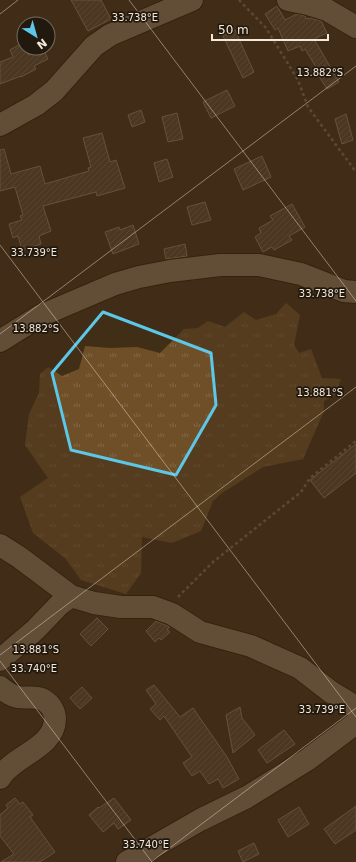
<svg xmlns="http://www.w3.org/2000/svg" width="356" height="862" font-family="'DejaVu Sans',sans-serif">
<defs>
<pattern id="grass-tufts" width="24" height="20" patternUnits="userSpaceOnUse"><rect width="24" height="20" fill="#6e4f28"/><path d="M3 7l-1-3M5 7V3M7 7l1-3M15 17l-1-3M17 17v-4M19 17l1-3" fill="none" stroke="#836847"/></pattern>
<pattern id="building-hatch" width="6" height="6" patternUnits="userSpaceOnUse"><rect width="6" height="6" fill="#5a462f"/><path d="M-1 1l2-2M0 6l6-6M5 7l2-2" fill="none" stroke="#72614d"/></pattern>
</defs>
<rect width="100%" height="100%" fill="#412e17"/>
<!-- grass -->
<path fill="url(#grass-tufts)" d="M 286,303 L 300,315 L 294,345 L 299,353 L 311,349 L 322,378 L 341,379 L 335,395 L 324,401 L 324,411 L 303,459 L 263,467 L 222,493 L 213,501 L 201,531 L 172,543 L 142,537 L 141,573 L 126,594 L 81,580 L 65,558 L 33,533 L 20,497 L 48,478 L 25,445 L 29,414 L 39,393 L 40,374 L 48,367 L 62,376 L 79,369 L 85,346 L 110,348 L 137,347 L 160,353 L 184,329 L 198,328 L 208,321 L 225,327 L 244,312 L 256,320 L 276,314 Z"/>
<!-- building -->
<path fill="url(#building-hatch)" stroke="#917b62" d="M 71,0 L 101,0 L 111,19 L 88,31 Z
M 277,6 L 285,20 L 297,14 L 305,16 L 306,19 L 310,18 L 321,21 L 327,33 L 314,39 L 339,82 L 327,89 L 317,73 L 319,72 L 305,49 L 302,51 L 300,46 L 288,51 L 278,28 L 275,30 L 265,14 Z
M 235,30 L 254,72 L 243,78 L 223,36 Z
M 22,43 L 29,55 L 43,48 L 48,59 L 34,66 L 36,69 L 21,77 L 21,76 L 0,84 L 0,62 L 13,57 L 10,50 Z
M 227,90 L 235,106 L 211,118 L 203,102 Z
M 141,110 L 145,122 L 132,127 L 128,115 Z
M 177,113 L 183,139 L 168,142 L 162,117 Z
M 346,114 L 353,140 L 342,144 L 335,119 Z
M 102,133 L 110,162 L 116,160 L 125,188 L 97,196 L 96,192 L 43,206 L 51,231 L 39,236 L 41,244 L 22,250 L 18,236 L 13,238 L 9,224 L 22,220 L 20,216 L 23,215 L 15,187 L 0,191 L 0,150 L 4,149 L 11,174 L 40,166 L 45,184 L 89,171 L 88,168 L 91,167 L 83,138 Z
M 262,156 L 271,177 L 243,190 L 234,169 Z
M 167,159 L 173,177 L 159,182 L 154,163 Z
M 205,202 L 211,220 L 192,225 L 187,207 Z
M 292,204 L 305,227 L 289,236 L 292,240 L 274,250 L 272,247 L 263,252 L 255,237 L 261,233 L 259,228 L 273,220 L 270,216 Z
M 133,225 L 139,244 L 113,254 L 105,232 L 119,227 L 120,230 Z
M 185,244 L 187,256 L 166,259 L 164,249 Z
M 356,444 L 356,473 L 324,498 L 310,480 Z
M 97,618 L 108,629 L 91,646 L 80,634 Z
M 156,621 L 170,627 L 167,629 L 170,632 L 161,640 L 159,638 L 155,642 L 146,631 Z
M 154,685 L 180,717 L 193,708 L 227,757 L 239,779 L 223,788 L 218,779 L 209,784 L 200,771 L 192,776 L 183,763 L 192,757 L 164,716 L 160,720 L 150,709 L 156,704 L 146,690 Z
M 82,687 L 92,698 L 80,709 L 70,698 Z
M 240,707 L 242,718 L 255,735 L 233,753 L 226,715 Z
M 284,730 L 295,744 L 267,763 L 258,750 Z
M 15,798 L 20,804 L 23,802 L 33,815 L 30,817 L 55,852 L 40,862 L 1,862 L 14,854 L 0,836 L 0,815 L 8,808 L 6,805 Z
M 114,798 L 131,820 L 118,829 L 114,823 L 103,832 L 89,815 L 98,807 L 99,808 Z
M 356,806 L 356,830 L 335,844 L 324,829 Z
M 299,807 L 309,824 L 288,837 L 278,820 Z
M 254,843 L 259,854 L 243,862 L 238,851 Z"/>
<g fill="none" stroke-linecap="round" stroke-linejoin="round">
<defs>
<path id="minor" d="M 288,0 L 308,4 L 327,10 L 356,27
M 0,125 L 36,105 L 54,91 L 94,46 L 110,35 L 192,0
M 0,341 L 40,316 L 115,284 L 139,277 L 170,271 L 220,265 L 259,265 L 301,274 L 344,291 L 356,292
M 0,545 L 19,557 L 71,596 L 94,603 L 121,607 L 153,607 L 172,614 L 200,632 L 251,646 L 300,668 L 331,692 L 356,707
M 0,660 L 35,630 L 60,604 L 71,596
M 0,687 C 5,691 11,696 18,697 C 28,699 37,695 45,701 C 51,705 55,712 55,719 C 55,748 12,756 0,778
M 127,862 L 200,820 L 247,797 L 307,760 L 356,723"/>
</defs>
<!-- minor casing -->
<use href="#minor" stroke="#271601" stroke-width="24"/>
<!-- path -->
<path stroke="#7b6a56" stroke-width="2.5" stroke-dasharray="3 3" stroke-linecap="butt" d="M 239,0 L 266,28 L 298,80 L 308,107 L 356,172
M 178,597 L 213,562 L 301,492 L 310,478 L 356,441"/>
<!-- minor -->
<use href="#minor" stroke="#89735b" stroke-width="22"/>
</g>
<!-- marked area -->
<path d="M0 0H356V862H0ZM 103,312 L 211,353 L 216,405 L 176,475 L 71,450 L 52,373 Z" fill="#412e17" fill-opacity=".55" fill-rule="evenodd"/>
<path fill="none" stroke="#5cc7e7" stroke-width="3" stroke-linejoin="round" d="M 103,312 L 211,353 L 216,405 L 176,475 L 71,450 L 52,373 Z"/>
<!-- ticks -->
<path fill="none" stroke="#f4e8da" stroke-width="1" stroke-opacity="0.45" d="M 129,0 L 356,301M 0,14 L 18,0M 0,245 L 356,717M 0,334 L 356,66M 0,655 L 356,387M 0,661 L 152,862M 151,862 L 356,708"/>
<g font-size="10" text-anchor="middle" fill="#f4e8da" stroke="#21180e" stroke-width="3.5" stroke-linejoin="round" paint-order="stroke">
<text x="135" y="21">33.738°E</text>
<text x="320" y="76">13.882°S</text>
<text x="34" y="256">33.739°E</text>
<text x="322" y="297">33.738°E</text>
<text x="36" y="332">13.882°S</text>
<text x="320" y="396">13.881°S</text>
<text x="36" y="653">13.881°S</text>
<text x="34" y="672">33.740°E</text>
<text x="322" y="713">33.739°E</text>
<text x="146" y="848">33.740°E</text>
</g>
<!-- north arrow -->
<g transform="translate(36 36) rotate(143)"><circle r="19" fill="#21180e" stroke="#756b60"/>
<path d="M0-3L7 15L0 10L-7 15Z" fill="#5cc7e7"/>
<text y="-6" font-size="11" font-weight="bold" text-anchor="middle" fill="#f4e8da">N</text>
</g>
<!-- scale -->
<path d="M212 34v6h116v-6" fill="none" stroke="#f4e8da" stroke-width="2"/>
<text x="218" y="34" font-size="12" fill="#f4e8da" stroke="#21180e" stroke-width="3" paint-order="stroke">50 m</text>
</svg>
